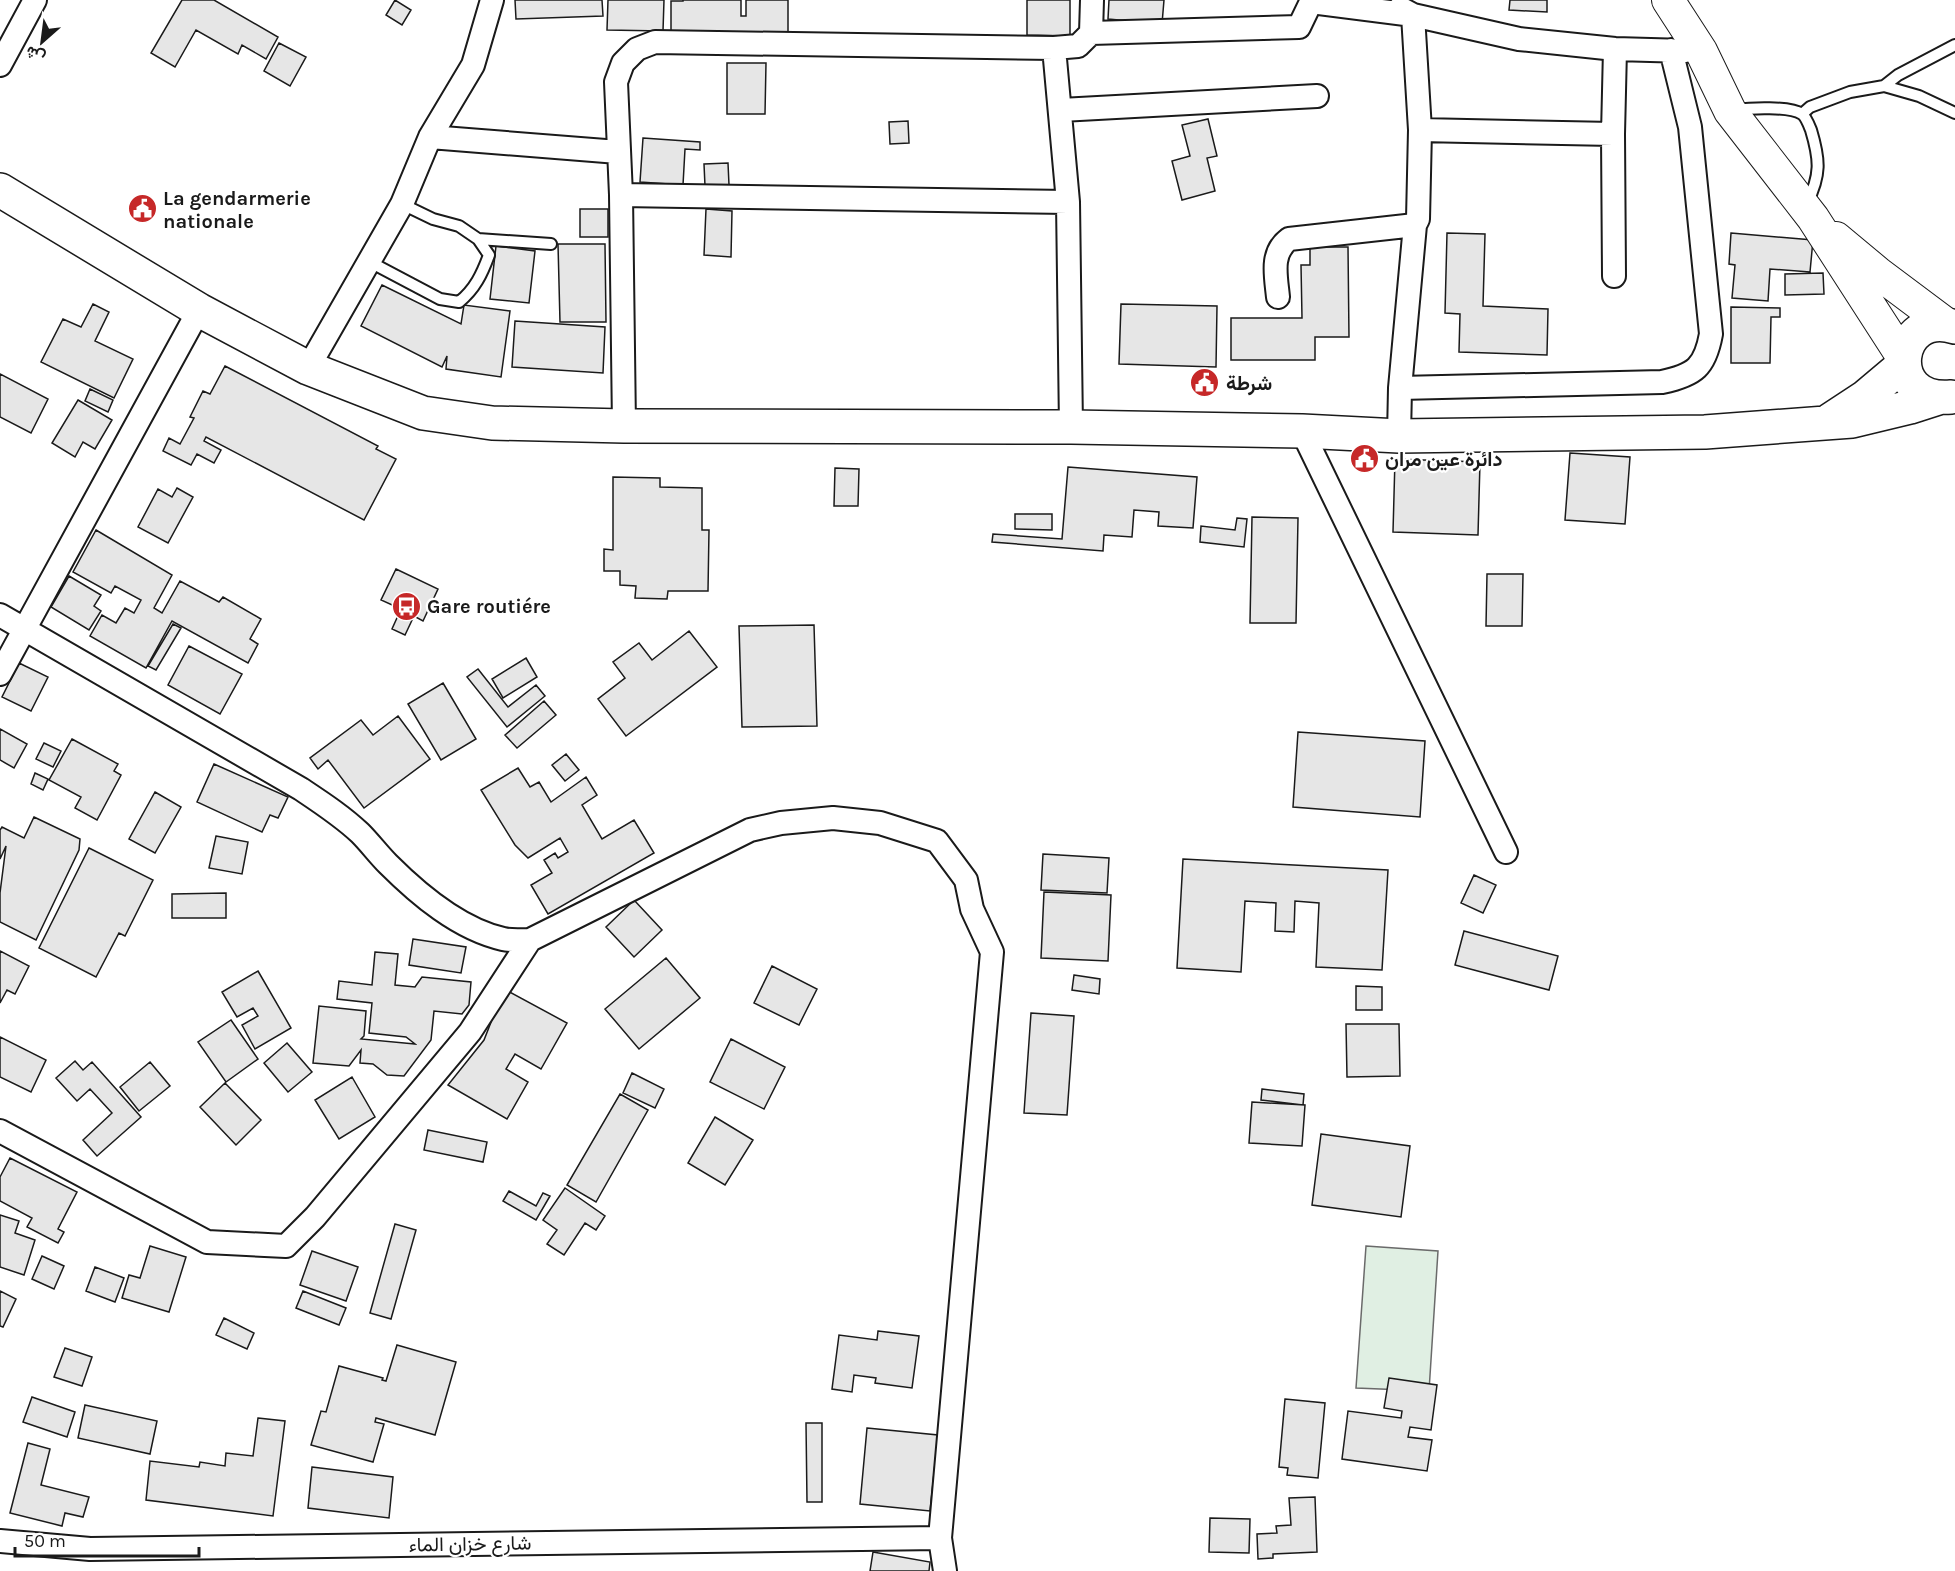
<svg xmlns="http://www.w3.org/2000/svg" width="1955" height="1571" font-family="Karla,Vazirmatn,sans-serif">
<rect width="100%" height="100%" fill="#fff"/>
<!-- green -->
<path fill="#e0efe3" stroke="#6a6a6a" stroke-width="1.5" d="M 1366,1246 L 1438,1251 L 1429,1391 L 1356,1388 Z"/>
<!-- building -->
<path fill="#e6e6e6" stroke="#1a1a1a" stroke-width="1.5" d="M 182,0 L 214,0 L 278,37 L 266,59 L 242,45 L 238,54 L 196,30 L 175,67 L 151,53 Z
M 395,0 L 411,10 L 402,25 L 386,15 Z
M 515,0 L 602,0 L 603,16 L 516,19 Z
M 608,0 L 664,0 L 663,31 L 607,30 Z
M 683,0 L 741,0 L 741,16 L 746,16 L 746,0 L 788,0 L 788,35 L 671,32 L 671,1 L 683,1 Z
M 1027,0 L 1070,0 L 1070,36 L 1027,35 Z
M 1109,0 L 1164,0 L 1162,24 L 1108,19 Z
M 1510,0 L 1547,0 L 1547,12 L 1509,10 Z
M 279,43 L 306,57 L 290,86 L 264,71 Z
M 727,63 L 766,63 L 765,114 L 727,114 Z
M 1208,119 L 1217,156 L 1207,158 L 1215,191 L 1182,200 L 1172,161 L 1190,156 L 1182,125 Z
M 908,121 L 909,143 L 890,144 L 889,122 Z
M 643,138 L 700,142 L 700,150 L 685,149 L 683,185 L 640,182 Z
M 728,163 L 729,185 L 705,186 L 704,164 Z
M 580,209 L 608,209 L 608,237 L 580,237 Z
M 706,209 L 732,211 L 731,257 L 704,255 Z
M 1447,233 L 1485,234 L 1483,306 L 1548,309 L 1547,355 L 1459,352 L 1460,314 L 1445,313 Z
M 1731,233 L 1813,240 L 1810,272 L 1770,269 L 1768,301 L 1732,298 L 1735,265 L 1729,264 Z
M 558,244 L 605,244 L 606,322 L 560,322 Z
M 496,246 L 535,251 L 529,303 L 490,299 Z
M 1310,247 L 1348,247 L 1349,337 L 1315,337 L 1315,360 L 1231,360 L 1231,318 L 1302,318 L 1301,265 L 1310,265 Z
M 1823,273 L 1824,294 L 1785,295 L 1785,274 Z
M 382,285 L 461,324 L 464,305 L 510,311 L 501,377 L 446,369 L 447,356 L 442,367 L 361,326 Z
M 93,304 L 109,312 L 95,341 L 133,359 L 114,398 L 41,362 L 63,319 L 81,327 Z
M 1121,304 L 1217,306 L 1216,367 L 1119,364 Z
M 1731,307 L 1780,308 L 1780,317 L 1771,317 L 1770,363 L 1731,363 Z
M 515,321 L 605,327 L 603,373 L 512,367 Z
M 225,366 L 378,446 L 376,449 L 396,459 L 364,520 L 206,437 L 204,441 L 221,450 L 214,463 L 197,454 L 191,465 L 163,451 L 169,438 L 180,444 L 194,418 L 190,417 L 203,391 L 210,394 Z
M 0,374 L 48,399 L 31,433 L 0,417 Z
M 90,389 L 113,400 L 108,412 L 85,401 Z
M 78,400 L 112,420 L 95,449 L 83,442 L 75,457 L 52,443 Z
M 1570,453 L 1630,457 L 1625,524 L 1565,520 Z
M 1395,459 L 1480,462 L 1478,535 L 1393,532 Z
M 1068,467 L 1197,477 L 1193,528 L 1158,526 L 1159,512 L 1134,510 L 1132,537 L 1104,535 L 1103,551 L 992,542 L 993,534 L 1062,539 Z
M 835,468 L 859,469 L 858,506 L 834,506 Z
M 613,477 L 660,478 L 660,487 L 702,488 L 702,530 L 709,530 L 708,591 L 668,591 L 667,599 L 635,598 L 636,586 L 620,585 L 620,571 L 604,571 L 604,549 L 613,550 Z
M 177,488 L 193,497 L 168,543 L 138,527 L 158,489 L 172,497 Z
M 1015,514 L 1052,514 L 1052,530 L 1015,529 Z
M 1252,517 L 1298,518 L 1296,623 L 1250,623 Z
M 1237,518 L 1247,519 L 1244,547 L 1200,542 L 1201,526 L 1235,530 Z
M 96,530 L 172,575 L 154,608 L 162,613 L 180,581 L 219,602 L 223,597 L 261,619 L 250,639 L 258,644 L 248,663 L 172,621 L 146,668 L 90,636 L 102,615 L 116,623 L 125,608 L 134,613 L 141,600 L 115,586 L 111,593 L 73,572 Z
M 396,569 L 438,589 L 423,621 L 414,616 L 405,635 L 392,629 L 401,609 L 381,600 Z
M 1487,574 L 1523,574 L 1522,626 L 1486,626 Z
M 69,576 L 101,595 L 94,606 L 101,611 L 89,630 L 51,607 Z
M 173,624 L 181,628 L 156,670 L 148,666 Z
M 814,625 L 817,726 L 742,727 L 739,626 Z
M 689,631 L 717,667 L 626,736 L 598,699 L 625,678 L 613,662 L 639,643 L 652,660 Z
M 189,646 L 242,674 L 220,714 L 168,685 Z
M 526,658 L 537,677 L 503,698 L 492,679 Z
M 19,663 L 48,677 L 31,711 L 2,697 Z
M 478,669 L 508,707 L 536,685 L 545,696 L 507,727 L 467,677 Z
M 443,683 L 476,739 L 441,760 L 408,704 Z
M 544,701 L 556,715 L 517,748 L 505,735 Z
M 398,716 L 430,759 L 364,808 L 328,760 L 318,769 L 310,758 L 361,720 L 373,735 Z
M 0,729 L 27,744 L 14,768 L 0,760 Z
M 1298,732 L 1425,741 L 1420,817 L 1293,807 Z
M 72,739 L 118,764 L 114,771 L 121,775 L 97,820 L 75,808 L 81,797 L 49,780 Z
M 44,743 L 61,751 L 53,767 L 36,759 Z
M 566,754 L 579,770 L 565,781 L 552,765 Z
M 214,764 L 288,797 L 278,818 L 270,815 L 262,832 L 197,802 Z
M 518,768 L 530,787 L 539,782 L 551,802 L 586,777 L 597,795 L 582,805 L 602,839 L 634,820 L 654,853 L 548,914 L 531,885 L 552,873 L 544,860 L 555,853 L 558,858 L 568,852 L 560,838 L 528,858 L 515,845 L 481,790 Z
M 35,773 L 48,779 L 43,790 L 31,784 Z
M 155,792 L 181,807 L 155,853 L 129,839 Z
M 34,817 L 80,839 L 79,850 L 36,940 L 0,922 L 0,893 L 6,846 L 0,859 L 0,830 L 2,827 L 24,838 Z
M 216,836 L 248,842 L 242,874 L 209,868 Z
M 89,848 L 153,880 L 125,936 L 119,933 L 96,977 L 39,948 Z
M 1043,854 L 1109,858 L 1107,893 L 1041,890 Z
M 1183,859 L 1388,870 L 1382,970 L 1316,967 L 1319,903 L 1295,901 L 1294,932 L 1275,931 L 1276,903 L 1245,901 L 1241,972 L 1177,968 Z
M 1474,875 L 1496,885 L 1483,913 L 1461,903 Z
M 1044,892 L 1111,895 L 1108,961 L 1041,958 Z
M 226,893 L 226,918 L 172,918 L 172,894 Z
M 634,900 L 662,930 L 634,957 L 606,927 Z
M 1464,931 L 1558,956 L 1549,990 L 1455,965 Z
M 413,939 L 466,947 L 461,973 L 409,965 Z
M 0,951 L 29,966 L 15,994 L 7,990 L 0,1003 Z
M 375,952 L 398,954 L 395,985 L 415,987 L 422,977 L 471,982 L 469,1005 L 462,1014 L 434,1011 L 431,1040 L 404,1076 L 387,1075 L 373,1064 L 360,1063 L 361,1050 L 349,1066 L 313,1063 L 319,1006 L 366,1011 L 364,1036 L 361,1039 L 415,1044 L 406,1037 L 369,1033 L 372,1003 L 337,999 L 339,981 L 372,985 Z
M 666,958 L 700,998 L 639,1049 L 605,1009 Z
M 772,966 L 817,989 L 799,1025 L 754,1003 Z
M 258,971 L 291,1028 L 255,1049 L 242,1025 L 258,1016 L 253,1008 L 237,1017 L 222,992 Z
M 1074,975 L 1100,979 L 1099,994 L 1072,990 Z
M 1356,986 L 1382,987 L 1382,1010 L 1356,1010 Z
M 504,989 L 567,1023 L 541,1069 L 515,1054 L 506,1069 L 528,1082 L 507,1119 L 448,1085 L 484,1040 Z
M 1031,1013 L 1074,1016 L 1067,1115 L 1024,1113 Z
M 231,1020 L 258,1059 L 226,1082 L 198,1042 Z
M 1346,1024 L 1399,1024 L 1400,1076 L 1347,1077 Z
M 0,1037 L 46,1060 L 31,1092 L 0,1077 Z
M 731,1039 L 785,1067 L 764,1109 L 710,1082 Z
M 287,1043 L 312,1072 L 288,1092 L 264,1063 Z
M 75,1061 L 83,1070 L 92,1062 L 141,1117 L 97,1156 L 83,1140 L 112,1113 L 90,1089 L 77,1101 L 56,1078 Z
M 150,1062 L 170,1086 L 139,1111 L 120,1087 Z
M 632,1073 L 664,1089 L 655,1108 L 623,1093 Z
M 352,1077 L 375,1117 L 339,1139 L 315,1100 Z
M 225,1083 L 261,1120 L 236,1145 L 200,1107 Z
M 1262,1089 L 1304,1094 L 1303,1105 L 1261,1100 Z
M 620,1094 L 648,1110 L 596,1202 L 567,1185 Z
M 1252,1102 L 1305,1105 L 1302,1146 L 1249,1143 Z
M 715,1117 L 753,1140 L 725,1185 L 688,1163 Z
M 428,1130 L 487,1142 L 483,1162 L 424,1150 Z
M 1321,1134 L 1410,1146 L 1401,1217 L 1312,1205 Z
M 10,1158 L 77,1192 L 58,1229 L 64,1232 L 58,1243 L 27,1227 L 32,1218 L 0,1201 L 0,1177 Z
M 565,1188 L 605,1216 L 596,1230 L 585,1223 L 564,1255 L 547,1244 L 557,1230 L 543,1220 Z
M 509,1191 L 536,1206 L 543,1193 L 550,1196 L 536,1220 L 503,1201 Z
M 0,1215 L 19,1221 L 15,1233 L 35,1240 L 24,1275 L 0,1267 Z
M 395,1224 L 416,1230 L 391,1319 L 370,1313 Z
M 150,1246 L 186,1257 L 169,1312 L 122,1298 L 129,1275 L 140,1278 Z
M 312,1251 L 358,1267 L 346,1301 L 300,1285 Z
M 42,1256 L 64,1266 L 54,1289 L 32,1279 Z
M 95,1267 L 124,1278 L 115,1302 L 86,1291 Z
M 0,1291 L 16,1299 L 3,1327 L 0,1326 Z
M 303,1291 L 346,1308 L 339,1325 L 296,1308 Z
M 224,1318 L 254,1333 L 247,1349 L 216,1335 Z
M 878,1331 L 919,1336 L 912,1388 L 875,1383 L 876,1378 L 854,1375 L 852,1392 L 832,1389 L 839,1335 L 877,1340 Z
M 397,1345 L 456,1362 L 435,1435 L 376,1418 L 375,1422 L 384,1424 L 373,1462 L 311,1445 L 321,1411 L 326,1412 L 339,1366 L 383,1378 L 382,1380 L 386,1381 Z
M 65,1348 L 92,1357 L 82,1386 L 54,1377 Z
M 1389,1378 L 1437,1385 L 1431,1430 L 1410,1427 L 1408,1437 L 1432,1440 L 1427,1471 L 1342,1459 L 1348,1411 L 1401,1418 L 1402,1411 L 1384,1408 Z
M 32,1397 L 75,1412 L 67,1437 L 23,1422 Z
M 1285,1399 L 1325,1403 L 1318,1478 L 1287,1475 L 1288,1468 L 1279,1467 Z
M 85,1405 L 157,1421 L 150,1454 L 78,1438 Z
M 258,1418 L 285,1421 L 273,1516 L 146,1500 L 150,1461 L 199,1467 L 200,1462 L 225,1466 L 226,1453 L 253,1456 Z
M 806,1423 L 822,1423 L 822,1502 L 807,1502 Z
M 867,1428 L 938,1435 L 930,1511 L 860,1504 Z
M 28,1443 L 50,1449 L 41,1485 L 89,1497 L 83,1517 L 65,1513 L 62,1526 L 10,1513 Z
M 312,1467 L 393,1477 L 389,1518 L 308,1508 Z
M 1315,1497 L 1317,1552 L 1273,1554 L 1273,1558 L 1258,1559 L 1257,1534 L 1277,1533 L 1276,1526 L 1291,1525 L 1289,1498 Z
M 1210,1518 L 1250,1519 L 1249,1553 L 1209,1552 Z
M 873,1552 L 930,1562 L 929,1571 L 870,1571 Z"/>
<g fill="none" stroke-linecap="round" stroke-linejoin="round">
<defs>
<path id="service" d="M 1884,86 L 1898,75 L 1955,45
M 1736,110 C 1750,108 1790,106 1802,114 C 1806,117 1809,125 1811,130 C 1820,160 1821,175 1807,203
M 1802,114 L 1810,107 L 1850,92 L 1884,86 L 1919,96 L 1955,113
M 478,239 L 551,244
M 370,262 L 440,299 L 459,302 C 475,289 482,274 489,255 L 478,239 L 459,226 L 433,219 L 402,204"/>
<path id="minor" d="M 1400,8 L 1413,15 L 1519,39 L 1615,49 L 1686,51
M 1091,33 L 1299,27 L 1311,2 L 1413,15 L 1420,130 L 1418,219 L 1415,225 L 1400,388 L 1399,436
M 0,65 L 35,0
M 1061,110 L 1317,96
M 1420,130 L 1613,134
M 430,137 L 618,152
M 621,195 L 1068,202
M 1614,276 L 1613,134 L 1615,49
M 1278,297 C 1276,276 1270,253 1289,239 L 1415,225
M 308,368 L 402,204 L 430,137 L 473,65 L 492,0
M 1400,388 L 1662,382 C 1695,375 1705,367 1711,334 L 1690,127 L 1671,50
M 624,426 L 621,195 L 616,82 L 623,63 L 637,49 L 655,42 L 1054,48
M 1071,427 L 1068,202 L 1054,48 L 1078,46 L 1091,33 L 1092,0
M 1302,431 L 1506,852
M 0,615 L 301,789 C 322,803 342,816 360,833 C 370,843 378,854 388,864 C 419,895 459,929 503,939 C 511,941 521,940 530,940 L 750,830 L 781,823 L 833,818 L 880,823 L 937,841 L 966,880 L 972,909 L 992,952 L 940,1538 L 945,1571
M 0,674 L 199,310
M 0,1131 L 207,1242 L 286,1246 L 315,1217 L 470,1032 L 530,940
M 0,1541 L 90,1549 L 940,1538"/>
<path id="secondary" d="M 1668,0 L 1701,51 L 1730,111 L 1813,218 L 1904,359
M 1836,238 L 1878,273 L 1946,324"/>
<path id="primary" d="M 0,190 L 199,310 L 308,368 L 423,413 L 492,423 L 624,426 L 1071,427 L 1302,431 L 1399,436 L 1705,432 L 1852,421 L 1910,407 L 1938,398
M 1951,397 C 1882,403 1895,308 1955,327
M 1830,420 L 1865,397 L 1903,365"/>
</defs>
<!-- service casing -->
<use href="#service" stroke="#1a1a1a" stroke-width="14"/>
<!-- minor casing -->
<use href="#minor" stroke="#1a1a1a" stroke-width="26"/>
<!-- secondary casing -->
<use href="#secondary" stroke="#1a1a1a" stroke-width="34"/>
<!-- primary casing -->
<use href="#primary" stroke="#1a1a1a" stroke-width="36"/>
<!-- service -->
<use href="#service" stroke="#fff" stroke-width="10"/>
<!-- minor -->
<use href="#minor" stroke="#fff" stroke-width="22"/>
<!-- secondary -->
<use href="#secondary" stroke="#fff" stroke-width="32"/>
<!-- primary -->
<use href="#primary" stroke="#fff" stroke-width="33"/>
</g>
<!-- icons -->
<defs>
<symbol id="civic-disc" viewBox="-11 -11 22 22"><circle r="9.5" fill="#c62828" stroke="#fff"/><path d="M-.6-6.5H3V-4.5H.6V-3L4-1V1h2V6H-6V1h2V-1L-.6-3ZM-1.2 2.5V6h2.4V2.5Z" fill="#fff"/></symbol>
<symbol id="bus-disc" viewBox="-11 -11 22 22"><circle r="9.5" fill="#c62828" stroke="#fff"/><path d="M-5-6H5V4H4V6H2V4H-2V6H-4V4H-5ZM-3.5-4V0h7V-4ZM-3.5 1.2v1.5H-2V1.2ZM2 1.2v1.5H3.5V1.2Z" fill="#fff"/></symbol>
</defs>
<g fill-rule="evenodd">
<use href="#civic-disc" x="126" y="192" width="33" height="33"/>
<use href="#civic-disc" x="1188" y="366" width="33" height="33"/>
<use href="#civic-disc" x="1348" y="442" width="33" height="33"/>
<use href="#bus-disc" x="390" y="590" width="33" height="33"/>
</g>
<g text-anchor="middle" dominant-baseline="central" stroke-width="4.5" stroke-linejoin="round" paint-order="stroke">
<!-- poi labels -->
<g font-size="20" font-weight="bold" fill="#1a1a1a" stroke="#fff" text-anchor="start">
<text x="163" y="198">La gendarmerie<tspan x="163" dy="23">nationale</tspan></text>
<text x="1226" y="383">شرطة</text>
<text x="1385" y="459">دائرة عين مران</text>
<text x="427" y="606">Gare routiére</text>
</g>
<!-- street labels -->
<g font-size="20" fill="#1a1a1a" stroke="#fff">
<text transform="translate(470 1544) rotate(-1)">شارع خزان الماء</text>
</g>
</g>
<!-- north arrow -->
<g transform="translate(42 42) rotate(208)" stroke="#ffffff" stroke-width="4.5" paint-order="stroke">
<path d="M0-4.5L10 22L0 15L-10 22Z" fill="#1a1a1a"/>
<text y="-9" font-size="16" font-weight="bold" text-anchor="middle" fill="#1a1a1a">ش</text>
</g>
<!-- scale -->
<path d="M15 1547v9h184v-9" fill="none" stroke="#1a1a1a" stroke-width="3"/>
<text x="24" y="1547" font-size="18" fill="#1a1a1a" stroke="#ffffff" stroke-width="4.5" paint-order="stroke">50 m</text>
</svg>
